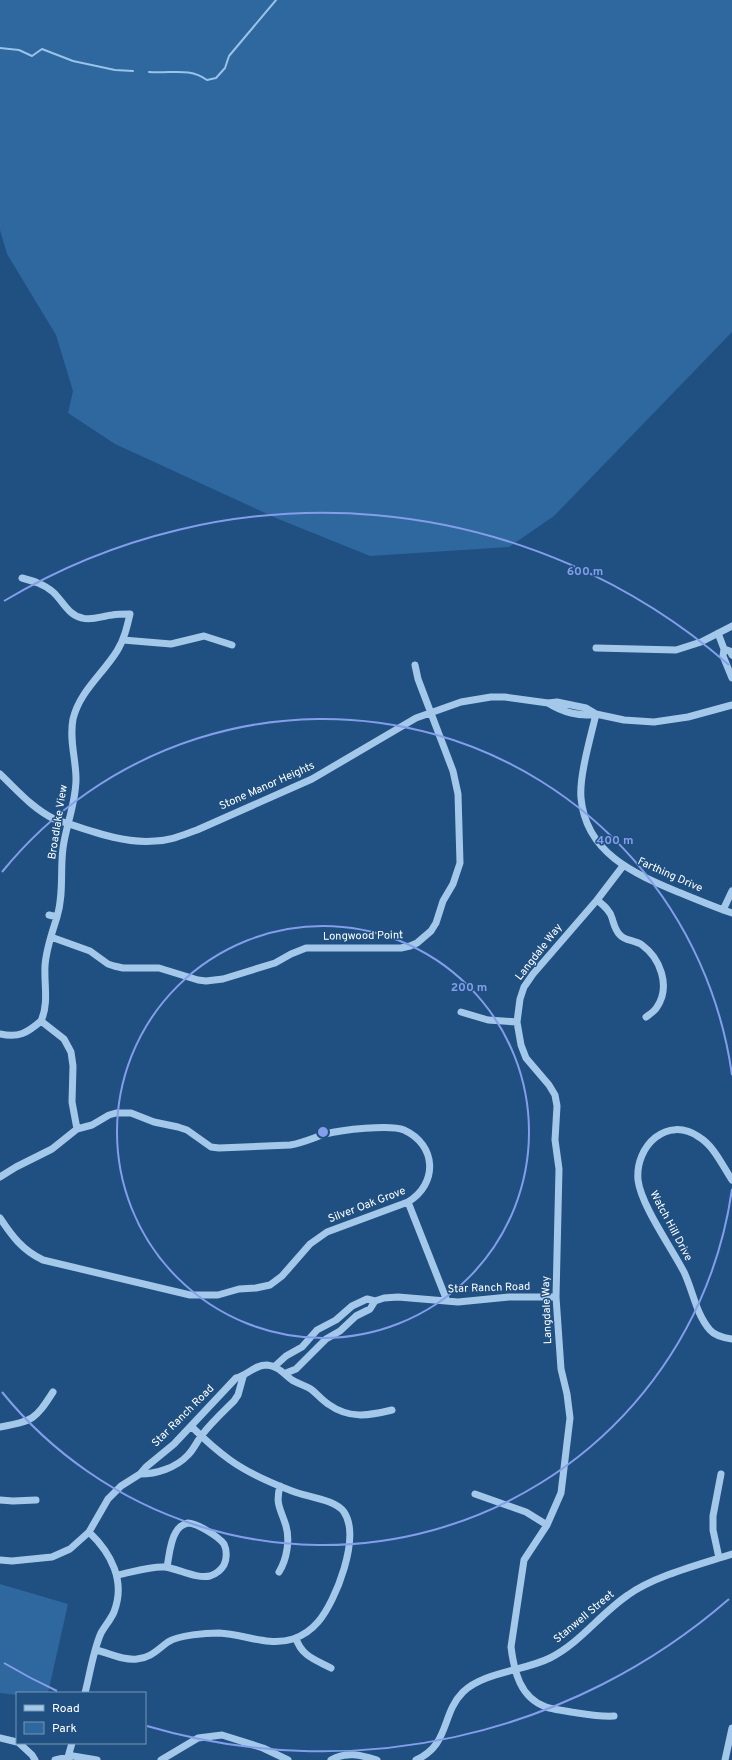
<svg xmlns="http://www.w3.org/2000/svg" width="732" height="1760" font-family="Overpass,sans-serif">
<rect width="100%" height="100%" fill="#1f5081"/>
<!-- green -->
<path fill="#2e689e" d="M 0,0 L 732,0 L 732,332 L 554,516 L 509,547 L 370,556 L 276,518 L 115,444 L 68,413 L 73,391 L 56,335 L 7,254 L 0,230 Z
M 0,1584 L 68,1604 L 48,1693 L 17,1693 L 17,1695 L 0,1693 Z"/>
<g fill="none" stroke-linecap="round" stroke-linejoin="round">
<!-- stream -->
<path stroke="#98c3ea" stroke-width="2" d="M 0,48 L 19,50 L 32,56 L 42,49 L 73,61 L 115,70 L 133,71
M 149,72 C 171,74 189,67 207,80 L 216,78 L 225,68 L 229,56 L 276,0"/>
<!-- minor -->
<path stroke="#a4c8e9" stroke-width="7" d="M 22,578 C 33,581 44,584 53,592 C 63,601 67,614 82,618 C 92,621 102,616 112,615 C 118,614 124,614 130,614 C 127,627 124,640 117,651 C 102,675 80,691 73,719 C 69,740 76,759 76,779 C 76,803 66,825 63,848 C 60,871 64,894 57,917 L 49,915
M 718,633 L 724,649 L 723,656 L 732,678
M 123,640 L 171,644 L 204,636 L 232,645
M 596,648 L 676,650 L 701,642 L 732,626
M 724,649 L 730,651 L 732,655
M 548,703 C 562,712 580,717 596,714
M 596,714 C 591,736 579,776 581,798 C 586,853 633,873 678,892 C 696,899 714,907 732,913
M 0,774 C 17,790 32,808 54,819 C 86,829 121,844 155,841 C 170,841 183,835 197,830 L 312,779 L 416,718 L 461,702 L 491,697 L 505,697 L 548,703 L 557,702 L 586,708 L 596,714 L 624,720 L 654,722 L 688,717 L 732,705
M 597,900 C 603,905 610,910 612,918 C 614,924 615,930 620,935 C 625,941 635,940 642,945 C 660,958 671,986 657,1007 C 655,1011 650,1014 646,1017
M 723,910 L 732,891
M 57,917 C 52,933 46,949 45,966 C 44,985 49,1003 41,1021 L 64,1039 L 71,1052 L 73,1066 L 72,1102 L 77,1129
M 51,937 L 90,951 L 108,964 L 114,966 L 123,968 L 159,968 L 198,980 L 206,981 L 223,979 L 275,963 L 291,954 L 306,948 L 401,948 L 410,946 L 417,943 L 431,931 L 436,923 L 443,901 L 453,884 L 460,863 L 458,794 L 453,771 L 418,679 L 415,665
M 461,1012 L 488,1020 L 517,1022
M 0,1034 C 19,1038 27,1033 41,1021
M 0,1177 L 16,1167 L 52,1149 L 77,1129 L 92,1125 L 109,1115 L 116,1113 L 131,1113 L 154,1122 L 178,1127 L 187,1130 L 211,1147 L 219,1148 L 290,1145 C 303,1143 313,1138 325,1134 C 341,1130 390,1124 404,1130 C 437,1145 438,1184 408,1202 L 327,1232 L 310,1244 L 282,1276 L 270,1285 L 256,1288 L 239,1289 L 218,1295 L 190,1295 L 43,1260 C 22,1250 12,1236 0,1218
M 732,1180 C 722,1165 714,1146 699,1137 C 667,1115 635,1146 638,1180 C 641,1205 671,1247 684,1272 C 693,1291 696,1314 710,1330 C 715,1336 725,1338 732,1339
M 408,1202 L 447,1301
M 275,1366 L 286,1356 L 302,1347 L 317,1330 L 336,1320 L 352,1306 L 367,1299 L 375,1301 L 384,1298 L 398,1297 L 458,1302 L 509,1297 L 556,1297
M 286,1373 L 296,1369 L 326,1339 L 340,1331 L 356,1316 L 370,1309 L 375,1301
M 0,1427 C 33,1421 35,1420 53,1392
M 140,1474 C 156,1474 176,1468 188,1455 C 194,1449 197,1441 202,1435 C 211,1423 223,1412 234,1401 L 238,1395 L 243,1377
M 475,1494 L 526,1512 L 547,1525
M 0,1500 L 13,1501 L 36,1500
M 719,1558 L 713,1530 L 713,1516 L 721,1474
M 0,1560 L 12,1561 L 52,1557 L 70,1549 L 89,1532 L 108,1499 L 121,1486 L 140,1474 L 146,1467 L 174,1444 L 236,1378 C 248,1375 254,1365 267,1365 C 278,1366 284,1374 292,1380 C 298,1384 306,1385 312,1390 C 317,1394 322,1400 328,1404 C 349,1419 368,1416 392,1410
M 279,1572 C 287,1559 290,1540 286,1526 C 281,1509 275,1505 280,1486
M 117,1575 C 133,1572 150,1566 165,1567 C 179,1569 196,1579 210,1576 C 216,1574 221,1570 224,1565 C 227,1559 227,1550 224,1544 C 219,1537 197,1523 188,1523 C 183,1524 178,1528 176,1532 C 170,1541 169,1557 167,1567
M 296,1638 C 301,1656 316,1660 331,1668
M 96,1650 C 109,1653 124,1661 137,1659 C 151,1658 158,1649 168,1642 C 179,1635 206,1633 219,1633 C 244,1634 268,1647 293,1639 C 302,1636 312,1629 318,1622 C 336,1601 361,1537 344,1512 C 335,1499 306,1497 292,1491 C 271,1483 248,1473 230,1460 C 216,1450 203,1438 191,1426
M 85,1693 C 90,1674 93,1651 101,1633 C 105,1626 111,1619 114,1612 C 126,1581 111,1553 89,1532
M 614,1716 C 599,1717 585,1714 571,1712 C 563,1710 554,1710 546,1707 C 520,1698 514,1671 511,1647 L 524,1560 L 547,1525 L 561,1493 L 570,1418 L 567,1394 L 561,1369 L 556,1297 L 559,1169 L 555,1140 L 557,1106 L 555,1095 L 549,1085 L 526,1058 L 521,1045 L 517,1022 L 520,999 L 524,987 L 533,974 L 597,900 L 623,866
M 0,1738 L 17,1742
M 19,1743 L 32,1755 L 35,1760
M 68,1757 L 72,1743
M 55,1760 L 73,1756 L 97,1760
M 161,1760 L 198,1738 L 222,1735 L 263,1748 L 288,1760
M 331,1760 C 346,1751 361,1755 377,1760
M 416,1760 C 450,1745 441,1714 463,1692 C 483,1672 524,1671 550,1658 C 580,1643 600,1614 628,1595 C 654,1576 701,1564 732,1554
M 725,1760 L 732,1728"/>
</g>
<!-- distance rings -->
<g fill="none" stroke="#839eea" stroke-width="2">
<circle cx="323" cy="1132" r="206"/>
<path d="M732 1189A413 413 0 0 1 2 1392M2 872A413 413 0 0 1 732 1075"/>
<path d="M729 1599A619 619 0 0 1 147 1726M57 1691A619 619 0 0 1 4 1663M4 601A619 619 0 0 1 729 665"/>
</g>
<g text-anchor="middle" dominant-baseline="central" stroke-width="3" stroke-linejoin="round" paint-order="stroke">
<!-- street labels -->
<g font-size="11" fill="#fff" stroke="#1f5081">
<text transform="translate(267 786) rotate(-24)">Stone Manor Heights</text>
<text transform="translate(58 822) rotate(-81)">Broadlake View</text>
<text transform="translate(670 875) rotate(24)">Farthing Drive</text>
<text transform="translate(363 936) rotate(-1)">Longwood Point</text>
<text transform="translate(539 952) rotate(-52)">Langdale Way</text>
<text transform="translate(367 1205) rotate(-21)">Silver Oak Grove</text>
<text transform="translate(671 1226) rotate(62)">Watch Hill Drive</text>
<text transform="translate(489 1288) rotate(-2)">Star Ranch Road</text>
<text transform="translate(547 1310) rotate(-92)">Langdale Way</text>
<text transform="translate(183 1416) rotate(-45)">Star Ranch Road</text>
<text transform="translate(584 1617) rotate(-40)">Stanwell Street</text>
</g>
</g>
<circle cx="323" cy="1132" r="6" fill="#839eea" stroke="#1f5081" stroke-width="2"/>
<g font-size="12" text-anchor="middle" font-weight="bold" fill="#839eea" stroke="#1f5081" stroke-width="3" stroke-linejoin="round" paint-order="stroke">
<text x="585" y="575">600 m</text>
<text x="615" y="844">400 m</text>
<text x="469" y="991">200 m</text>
</g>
<!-- legend -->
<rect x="16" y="1692" width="130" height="52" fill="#1f5081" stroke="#7996b3"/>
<rect x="24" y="1705" width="20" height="6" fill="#a4c8e9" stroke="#7996b3"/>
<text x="52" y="1712" font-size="12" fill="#ffffff">Road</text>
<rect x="24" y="1722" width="20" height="12" fill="#2e689e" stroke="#7996b3"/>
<text x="52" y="1732" font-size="12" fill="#ffffff">Park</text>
</svg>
